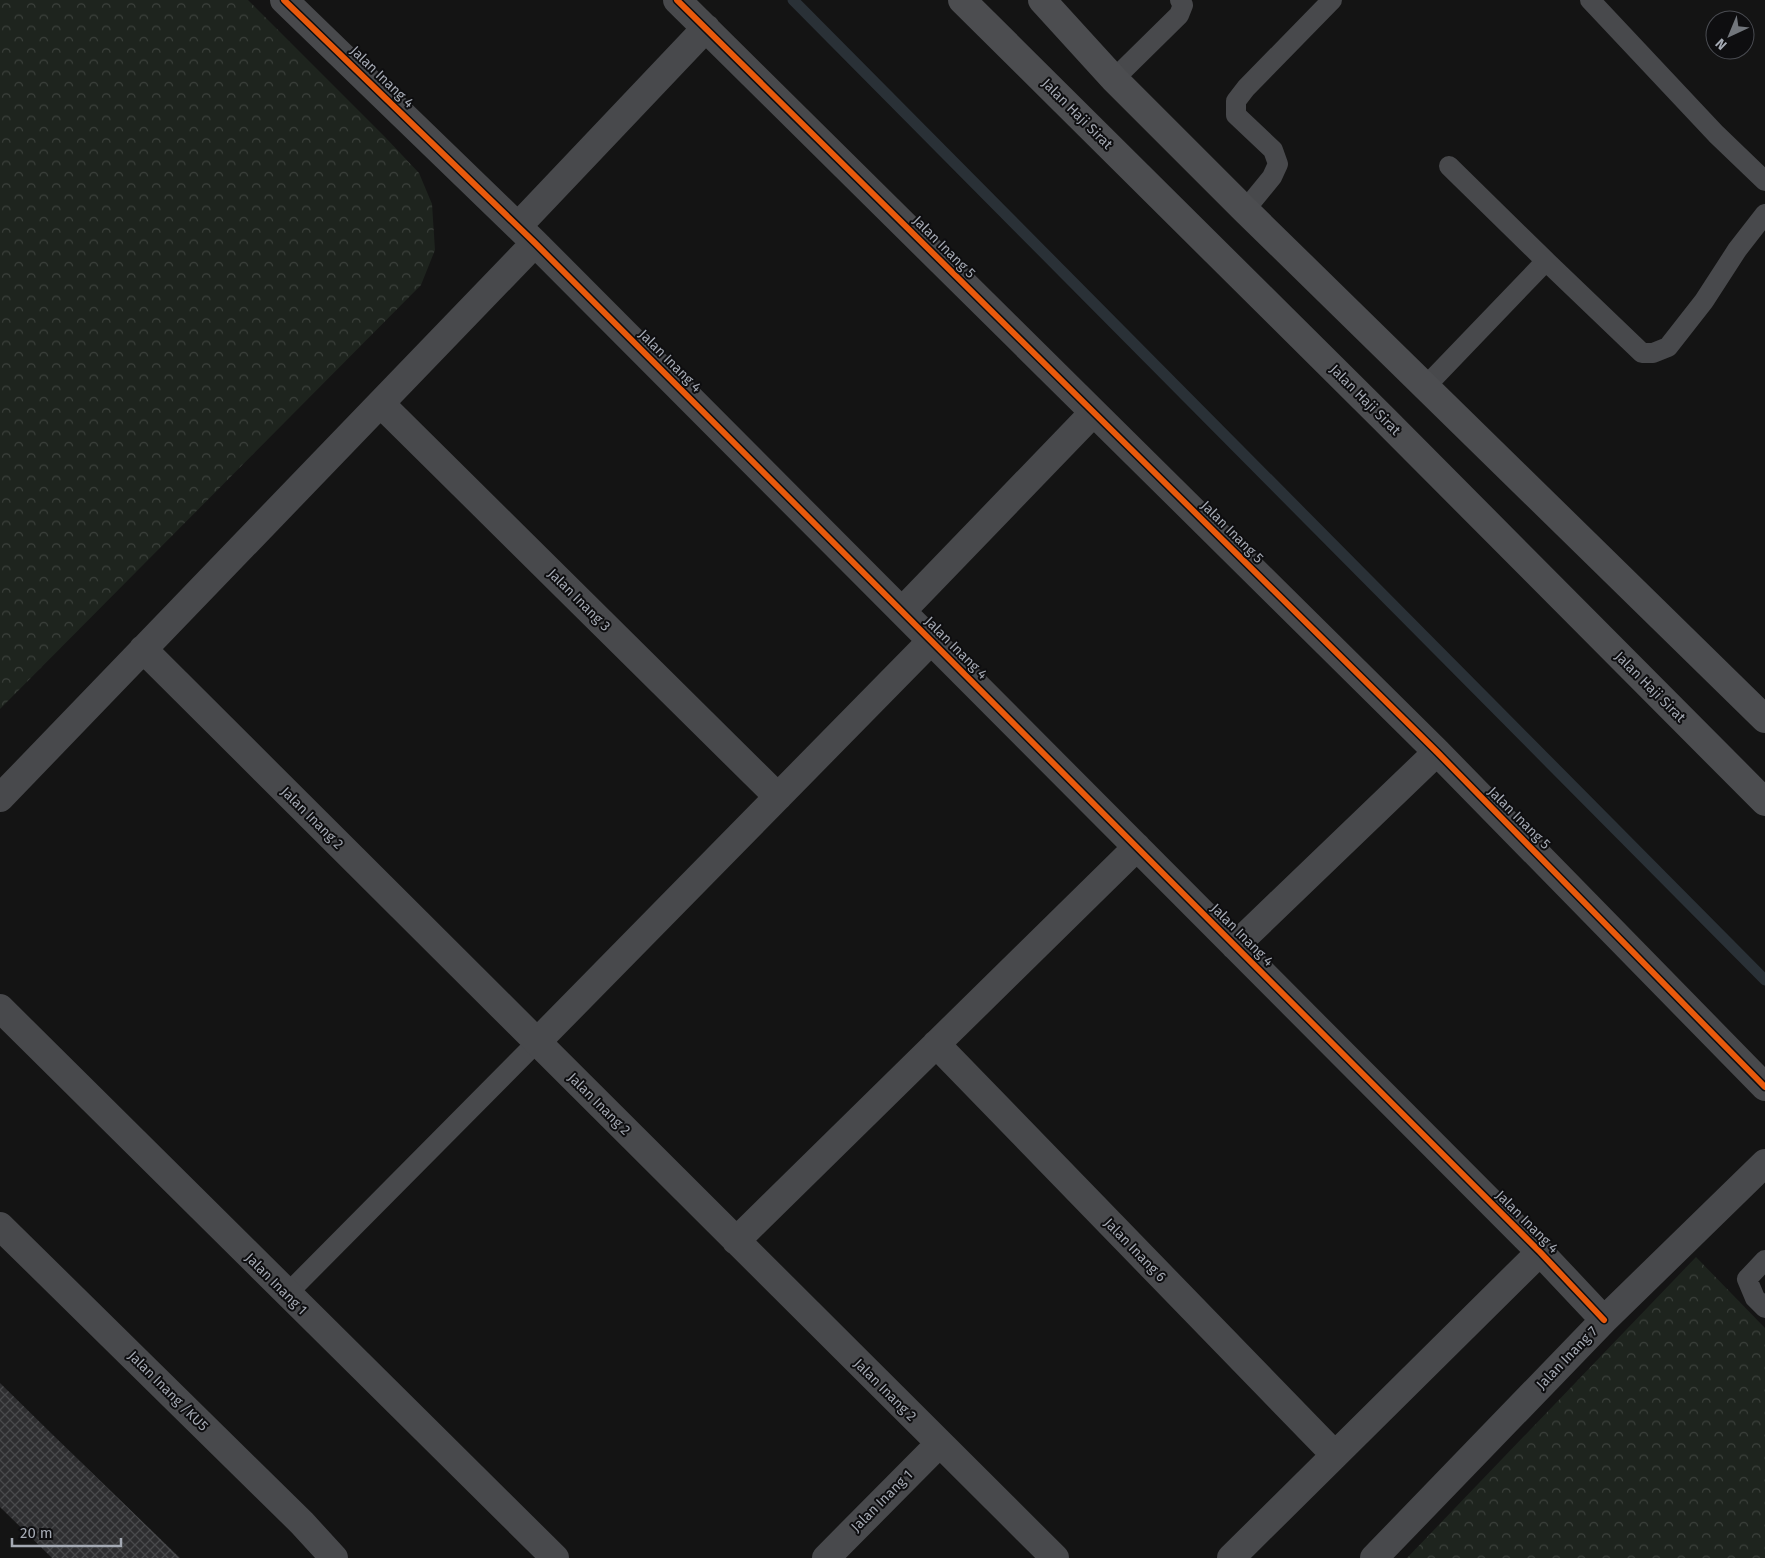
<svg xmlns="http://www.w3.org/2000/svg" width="1765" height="1558" font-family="'Fira Sans',sans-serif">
<defs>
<pattern id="park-crowns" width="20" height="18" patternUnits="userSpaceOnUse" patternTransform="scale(1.25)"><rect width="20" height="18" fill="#1e241e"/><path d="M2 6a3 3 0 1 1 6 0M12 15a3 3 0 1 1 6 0" fill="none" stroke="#3c413c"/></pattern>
<pattern id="building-cross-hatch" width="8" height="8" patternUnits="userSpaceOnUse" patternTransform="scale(1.25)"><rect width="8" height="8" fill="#2e2e30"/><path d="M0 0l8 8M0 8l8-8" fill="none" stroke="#494a4c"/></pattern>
</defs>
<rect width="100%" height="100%" fill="#141414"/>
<!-- park -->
<path fill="url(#park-crowns)" d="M 0,0 L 248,0 L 385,137 L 419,173 L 432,204 L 435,250 L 421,285 L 0,709 Z
M 1696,1257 L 1765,1328 L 1765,1558 L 1407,1558 Z"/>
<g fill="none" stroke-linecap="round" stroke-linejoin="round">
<!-- stream -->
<path stroke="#2a3137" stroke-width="11" d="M 793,0 L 1765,980"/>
</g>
<!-- building -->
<path fill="url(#building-cross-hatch)" d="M 0,1383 L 54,1436 L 180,1558 L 52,1558 L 48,1554 L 0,1507 Z"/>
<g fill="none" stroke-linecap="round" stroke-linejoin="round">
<!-- service -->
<path stroke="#48494c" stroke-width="20" d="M 1590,0 L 1716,134 L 1765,181
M 1114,79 L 1179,15 L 1183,5 L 1180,0
M 1449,166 L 1546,261
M 1245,210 L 1272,177 L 1278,164 L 1273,150 L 1236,115 L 1236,101 L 1246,88 L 1332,0
M 1426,386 L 1546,261 L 1642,353 L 1653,353 L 1668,347 L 1704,301 L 1737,250 L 1765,214
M 1765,1260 L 1747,1279 L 1755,1298 L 1765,1308
M 287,1294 L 537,1042"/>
<!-- minor -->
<path stroke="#48494c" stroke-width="28" d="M 284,0 L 535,243 L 1540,1252 L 1604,1320
M 677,0 L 1437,752 L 1765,1087
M 518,226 L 706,28
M 381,404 L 778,797
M 902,611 L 1093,413
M 143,649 L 1055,1558
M 0,798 L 535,243
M 1235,946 L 1437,752
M 0,1008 L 555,1558
M 537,1042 L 931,641
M 936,1044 L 1335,1455
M 0,1226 L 302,1523 L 334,1558
M 736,1241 L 1137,847
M 826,1558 L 939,1444
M 1231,1558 L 1540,1252
M 1374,1558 L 1604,1320 L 1765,1163"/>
<!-- secondary -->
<path stroke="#4c4d50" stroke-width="28" d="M 962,0 L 1384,419 L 1765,802
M 1042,0 L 1114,79 L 1245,210 L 1765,719"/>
<defs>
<path id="cycleway" d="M 284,0 L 535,243 L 1540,1252 L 1604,1320
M 677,0 L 1437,752 L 1765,1087"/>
</defs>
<!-- cycleway casing -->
<use href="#cycleway" stroke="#0e0e10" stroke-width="9"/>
<!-- cycleway -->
<use href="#cycleway" stroke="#e8590c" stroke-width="6"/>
</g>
<g text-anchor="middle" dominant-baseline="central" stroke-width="4" stroke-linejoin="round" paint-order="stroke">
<!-- street labels -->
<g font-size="14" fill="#a5aab4" stroke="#0e0e10">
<text transform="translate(382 77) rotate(44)">Jalan Inang 4</text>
<text transform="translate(1077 114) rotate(45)">Jalan Haji Sirat</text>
<text transform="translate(944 247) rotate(45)">Jalan Inang 5</text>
<text transform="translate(670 361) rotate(45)">Jalan Inang 4</text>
<text transform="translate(1365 400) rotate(45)">Jalan Haji Sirat</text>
<text transform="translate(1232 532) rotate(45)">Jalan Inang 5</text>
<text transform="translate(579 600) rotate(45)">Jalan Inang 3</text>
<text transform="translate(956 648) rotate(45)">Jalan Inang 4</text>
<text transform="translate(1650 687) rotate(45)">Jalan Haji Sirat</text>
<text transform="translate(312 818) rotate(45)">Jalan Inang 2</text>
<text transform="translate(1519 818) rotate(45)">Jalan Inang 5</text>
<text transform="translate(1242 935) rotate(45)">Jalan Inang 4</text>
<text transform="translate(599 1104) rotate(45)">Jalan Inang 2</text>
<text transform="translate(1527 1222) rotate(45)">Jalan Inang 4</text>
<text transform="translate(1135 1250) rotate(46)">Jalan Inang 6</text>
<text transform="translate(276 1284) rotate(45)">Jalan Inang 1</text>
<text transform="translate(1567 1358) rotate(-46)">Jalan Inang 7</text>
<text transform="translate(885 1390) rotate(45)">Jalan Inang 2</text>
<text transform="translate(168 1391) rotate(45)">Jalan Inang /KU5</text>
<text transform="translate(882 1501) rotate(-45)">Jalan Inang 1</text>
</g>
</g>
<!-- north arrow -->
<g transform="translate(1730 35) rotate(224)"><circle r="24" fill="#0e0e10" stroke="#4a4c52"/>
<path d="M0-4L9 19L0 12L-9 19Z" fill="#72767c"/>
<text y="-8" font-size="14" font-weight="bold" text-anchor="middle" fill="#a5aab4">N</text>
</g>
<!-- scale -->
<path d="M12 1538v8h109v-8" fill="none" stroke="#a5aab4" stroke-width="2.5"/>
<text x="20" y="1538" font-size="15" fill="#a5aab4" stroke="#0e0e10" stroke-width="4" paint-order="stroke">20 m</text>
</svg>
